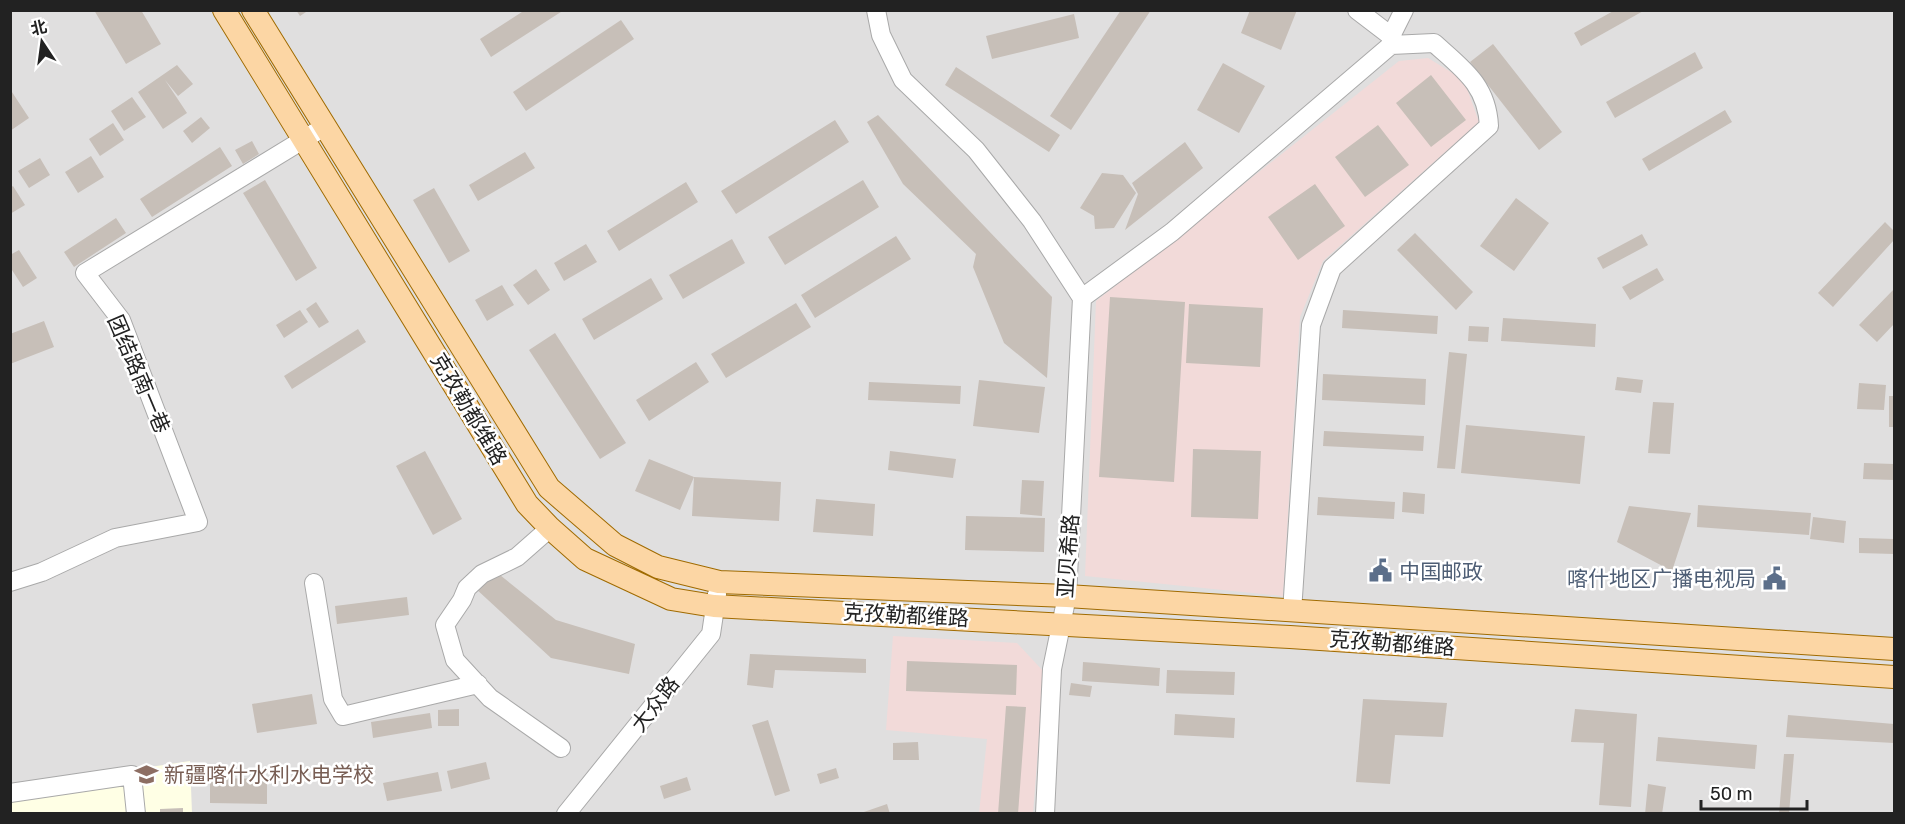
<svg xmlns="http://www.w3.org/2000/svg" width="1905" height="824" font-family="Rubik,'Noto Sans SC',sans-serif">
<rect width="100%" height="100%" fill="#f2efe9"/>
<!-- residential -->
<path fill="#e0dfdf" d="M 11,11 L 1894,11 L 1894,813 L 11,813 Z"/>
<!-- commercial -->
<path fill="#f2dad9" d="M 1428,58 L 1464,80 L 1479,122 L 1323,261 L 1300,317 L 1283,596 L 1085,576 L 1096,301 L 1399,61 Z
M 893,636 L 1017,643 L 1044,672 L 1033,813 L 979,813 L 987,739 L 886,730 Z"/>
<!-- education -->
<path fill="#ffffe5" d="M 190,761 L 192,813 L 11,813 L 10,788 Z"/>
<!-- building -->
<path fill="#c7bfb8" d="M 94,10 L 141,10 L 161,44 L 126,64 Z
M 296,10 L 309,10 L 300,16 Z
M 525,10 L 564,10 L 491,57 L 480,39 Z
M 1121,10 L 1151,10 L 1071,130 L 1050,116 Z
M 1250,10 L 1297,10 L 1281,50 L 1241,33 Z
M 1615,10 L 1645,10 L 1581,46 L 1574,33 Z
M 1074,14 L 1079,38 L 992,59 L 986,36 Z
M 621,20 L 634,39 L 526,111 L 513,92 Z
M 1493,44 L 1562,132 L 1539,150 L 1470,62 Z
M 1695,52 L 1703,68 L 1615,118 L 1606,102 Z
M 1223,63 L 1265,86 L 1239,133 L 1197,110 Z
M 177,65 L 193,84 L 178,96 L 165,80 L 187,113 L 163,129 L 138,92 Z
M 956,67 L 1060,135 L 1049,152 L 945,85 Z
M 1431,75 L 1466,120 L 1431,147 L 1396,103 Z
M 10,89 L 29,118 L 10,131 Z
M 132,97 L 146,117 L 124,131 L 111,111 Z
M 1725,110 L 1732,122 L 1649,171 L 1642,159 Z
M 878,115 L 1052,297 L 1047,378 L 1004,343 L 973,267 L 976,254 L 903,184 L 867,122 Z
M 201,117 L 210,128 L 192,143 L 183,131 Z
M 835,120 L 849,142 L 736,214 L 721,191 Z
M 113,123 L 124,140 L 100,156 L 89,139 Z
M 1378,125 L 1409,165 L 1365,197 L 1335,157 Z
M 252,141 L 259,154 L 243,164 L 235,150 Z
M 1185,142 L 1203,168 L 1125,230 L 1138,194 L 1132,183 Z
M 220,147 L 232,166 L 152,217 L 140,199 Z
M 525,152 L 535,168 L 478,201 L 469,185 Z
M 91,156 L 104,177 L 78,193 L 65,172 Z
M 40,158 L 50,175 L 29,188 L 18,171 Z
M 1102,173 L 1123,175 L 1136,193 L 1114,228 L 1095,229 L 1094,216 L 1080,208 Z
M 265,180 L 317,268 L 296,281 L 243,193 Z
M 863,180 L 879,207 L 785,265 L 768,237 Z
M 686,182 L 698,202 L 619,251 L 607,231 Z
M 1315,184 L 1345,226 L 1298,260 L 1268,217 Z
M 13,186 L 25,205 L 10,214 L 10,188 Z
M 434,188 L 470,251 L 449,263 L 413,200 Z
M 1516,198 L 1549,223 L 1514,271 L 1480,246 Z
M 116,218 L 126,233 L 74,267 L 64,252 Z
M 1885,222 L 1894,231 L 1894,240 L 1833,307 L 1818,293 Z
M 1415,233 L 1473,292 L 1456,310 L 1397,250 Z
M 1642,234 L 1648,245 L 1603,269 L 1597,258 Z
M 896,236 L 911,259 L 815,318 L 801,295 Z
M 732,239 L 745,263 L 683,299 L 669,275 Z
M 586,244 L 597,262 L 564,281 L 554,263 Z
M 19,250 L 37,278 L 23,287 L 10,267 L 10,255 Z
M 1657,268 L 1664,280 L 1630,300 L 1622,287 Z
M 536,269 L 550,290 L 528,305 L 513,285 Z
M 651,278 L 663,299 L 594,340 L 582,319 Z
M 502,285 L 514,305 L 487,321 L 475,300 Z
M 1894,289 L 1894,324 L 1877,342 L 1859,325 Z
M 1110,297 L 1185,302 L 1174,482 L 1099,477 Z
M 316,302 L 329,322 L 319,328 L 306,309 Z
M 796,303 L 811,327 L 726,378 L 711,354 Z
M 1189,304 L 1263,308 L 1260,367 L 1186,363 Z
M 300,310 L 308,322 L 284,338 L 276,325 Z
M 1343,310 L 1438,316 L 1437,334 L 1342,328 Z
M 1503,318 L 1596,324 L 1595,347 L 1501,341 Z
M 44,321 L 54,347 L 10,364 L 10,334 Z
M 1469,326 L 1489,327 L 1488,342 L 1468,341 Z
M 358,329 L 366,342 L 292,389 L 284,376 Z
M 555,333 L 626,443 L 600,459 L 529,350 Z
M 1449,352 L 1467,354 L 1455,469 L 1437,468 Z
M 696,362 L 709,382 L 649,421 L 636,400 Z
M 1323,374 L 1426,379 L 1425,405 L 1322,400 Z
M 1617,377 L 1643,380 L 1641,393 L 1615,390 Z
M 979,380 L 1045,387 L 1039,433 L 973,426 Z
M 869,382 L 961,386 L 960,404 L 868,400 Z
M 1859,383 L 1886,385 L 1884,410 L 1857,409 Z
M 1889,396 L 1894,396 L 1894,427 L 1889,427 Z
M 1653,402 L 1674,403 L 1670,454 L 1648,453 Z
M 1466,425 L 1585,436 L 1580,484 L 1461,473 Z
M 1324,431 L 1424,436 L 1423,451 L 1323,446 Z
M 1193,449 L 1261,451 L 1258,519 L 1191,517 Z
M 425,451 L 462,519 L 433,535 L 396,466 Z
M 890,451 L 956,459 L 953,478 L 888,470 Z
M 649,459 L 694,477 L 680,510 L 635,491 Z
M 1864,463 L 1894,464 L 1894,480 L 1863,479 Z
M 694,477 L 781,482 L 779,521 L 692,516 Z
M 1022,480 L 1044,481 L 1042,516 L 1020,514 Z
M 1403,492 L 1425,494 L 1424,514 L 1402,512 Z
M 1318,497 L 1395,502 L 1394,519 L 1317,515 Z
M 816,499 L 875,504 L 873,536 L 813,532 Z
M 1698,505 L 1811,513 L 1809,535 L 1697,527 Z
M 1629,506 L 1691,513 L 1672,571 L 1617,542 Z
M 966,516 L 1045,518 L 1044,552 L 965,550 Z
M 1813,517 L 1846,521 L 1844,543 L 1810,539 Z
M 1859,538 L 1894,539 L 1894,554 L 1859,553 Z
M 495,571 L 556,620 L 635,644 L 629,674 L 551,658 L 475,588 Z
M 407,597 L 409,615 L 337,624 L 335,606 Z
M 750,654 L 866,659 L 866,673 L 775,670 L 773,688 L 747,685 Z
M 907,661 L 1017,665 L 1016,695 L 906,691 Z
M 1083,662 L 1160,668 L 1159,686 L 1082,681 Z
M 1167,670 L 1235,672 L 1234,695 L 1166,693 Z
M 1071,683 L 1092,686 L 1090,697 L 1069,695 Z
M 312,694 L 317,724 L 257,733 L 252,704 Z
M 1363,699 L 1447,703 L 1443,737 L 1395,735 L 1390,784 L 1356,782 Z
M 1006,706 L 1026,707 L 1018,814 L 998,814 Z
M 459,709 L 459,726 L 438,726 L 438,710 Z
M 1575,709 L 1637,714 L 1631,807 L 1599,805 L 1604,743 L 1571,742 Z
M 430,713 L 432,728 L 373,738 L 371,722 Z
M 1175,714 L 1235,718 L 1234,738 L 1174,735 Z
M 1788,715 L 1894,724 L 1894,743 L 1786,737 Z
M 768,720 L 790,791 L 775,796 L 752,725 Z
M 1658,737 L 1757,745 L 1755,769 L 1656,761 Z
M 918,742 L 919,760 L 893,760 L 893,743 Z
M 1784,754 L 1794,754 L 1789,814 L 1779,814 Z
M 486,762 L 490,779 L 451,789 L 447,771 Z
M 836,768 L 839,778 L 820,784 L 817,774 Z
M 438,772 L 442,791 L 387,801 L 383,783 Z
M 687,777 L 691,790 L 664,799 L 660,786 Z
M 210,778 L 267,779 L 267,804 L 210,803 Z
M 1648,784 L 1666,787 L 1662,814 L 1645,814 Z
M 887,804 L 890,814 L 861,814 L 861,813 Z
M 183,808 L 183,814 L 160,814 L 160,809 Z"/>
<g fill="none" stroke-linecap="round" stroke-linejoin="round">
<defs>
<path id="minor" d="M 876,10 L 881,35 L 903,80 L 976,150 L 1032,221 L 1082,298
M 1357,10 L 1391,36
M 1082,298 L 1172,232 L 1391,45 L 1391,36 L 1404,10
M 550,528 L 517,557 L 482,574 L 467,588 L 462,600 L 445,625 L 455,660 L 490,698 L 561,748
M 10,582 L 42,572 L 115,538 L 198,522 L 121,320 L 85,273 L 324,127
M 314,583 L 333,699 L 343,716 L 478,684
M 1292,612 L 1311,325 L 1332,268 L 1489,126 C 1487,85 1463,69 1434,43 L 1391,45
M 10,793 L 132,775 L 136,814
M 566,814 L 711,634 L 717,594
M 1045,814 L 1052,669 L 1067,596 L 1082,298"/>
<path id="major" d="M 224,10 L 527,504 L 550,528 L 585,559 L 671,599 L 714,606 L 1290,637 L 1894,677
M 253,10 L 549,488 L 615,545 L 658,567 L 719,582 L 1067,596 L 1894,649"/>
</defs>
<!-- minor casing -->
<use href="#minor" stroke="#a9a9a9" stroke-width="20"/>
<!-- major casing -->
<use href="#major" stroke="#a06b00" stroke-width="24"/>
<!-- minor -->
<use href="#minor" stroke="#fff" stroke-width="18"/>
<!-- major -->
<use href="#major" stroke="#fcd6a4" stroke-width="22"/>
</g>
<!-- icons -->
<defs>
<symbol id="civic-bare" viewBox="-9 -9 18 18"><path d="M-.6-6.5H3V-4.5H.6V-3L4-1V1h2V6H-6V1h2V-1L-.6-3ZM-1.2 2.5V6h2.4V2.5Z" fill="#5c6f8a" stroke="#fff" stroke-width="2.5" paint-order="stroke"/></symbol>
<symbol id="school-bare" viewBox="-9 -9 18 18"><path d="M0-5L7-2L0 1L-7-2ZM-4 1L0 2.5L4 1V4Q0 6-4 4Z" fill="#8d6e63" stroke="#fff" stroke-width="2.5" paint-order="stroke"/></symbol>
</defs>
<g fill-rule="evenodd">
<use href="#civic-bare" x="1364" y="554" width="33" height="33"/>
<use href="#civic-bare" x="1758" y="562" width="33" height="33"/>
<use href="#school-bare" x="130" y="758" width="33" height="33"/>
</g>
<g text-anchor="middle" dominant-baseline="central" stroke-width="5" stroke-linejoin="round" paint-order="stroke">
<!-- street labels -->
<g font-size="21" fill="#222" stroke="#fff">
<text transform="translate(139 374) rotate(67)">团结路南一巷</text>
<text transform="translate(469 409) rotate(59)">克孜勒都维路</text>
<text transform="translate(1068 556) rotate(-86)">亚贝希路</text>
<text transform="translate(906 615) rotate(3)">克孜勒都维路</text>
<text transform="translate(1392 643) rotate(4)">克孜勒都维路</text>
<text transform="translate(655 704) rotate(-52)">大众路</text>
</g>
<!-- service labels -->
<g font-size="21" fill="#4e5e75" stroke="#fff" text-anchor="start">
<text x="1399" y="571">中国邮政</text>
<text x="1756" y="578" text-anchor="end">喀什地区广播电视局</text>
</g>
<!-- education labels -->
<g font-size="21" fill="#785e54" stroke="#fff" text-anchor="start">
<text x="164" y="774">新疆喀什水利水电学校</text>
</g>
</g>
<!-- border -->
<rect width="1905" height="824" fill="none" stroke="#222222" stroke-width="24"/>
<!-- north arrow -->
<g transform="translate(42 42) rotate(347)" stroke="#ffffff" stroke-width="4.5" paint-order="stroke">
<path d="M0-4.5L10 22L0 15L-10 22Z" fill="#222222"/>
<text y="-9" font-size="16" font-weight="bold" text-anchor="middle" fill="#222222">北</text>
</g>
<!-- scale -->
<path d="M1701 800v9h106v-9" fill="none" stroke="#222222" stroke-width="3"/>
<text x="1710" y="800" font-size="18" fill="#222222" stroke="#ffffff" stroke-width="4.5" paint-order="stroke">50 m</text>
</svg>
